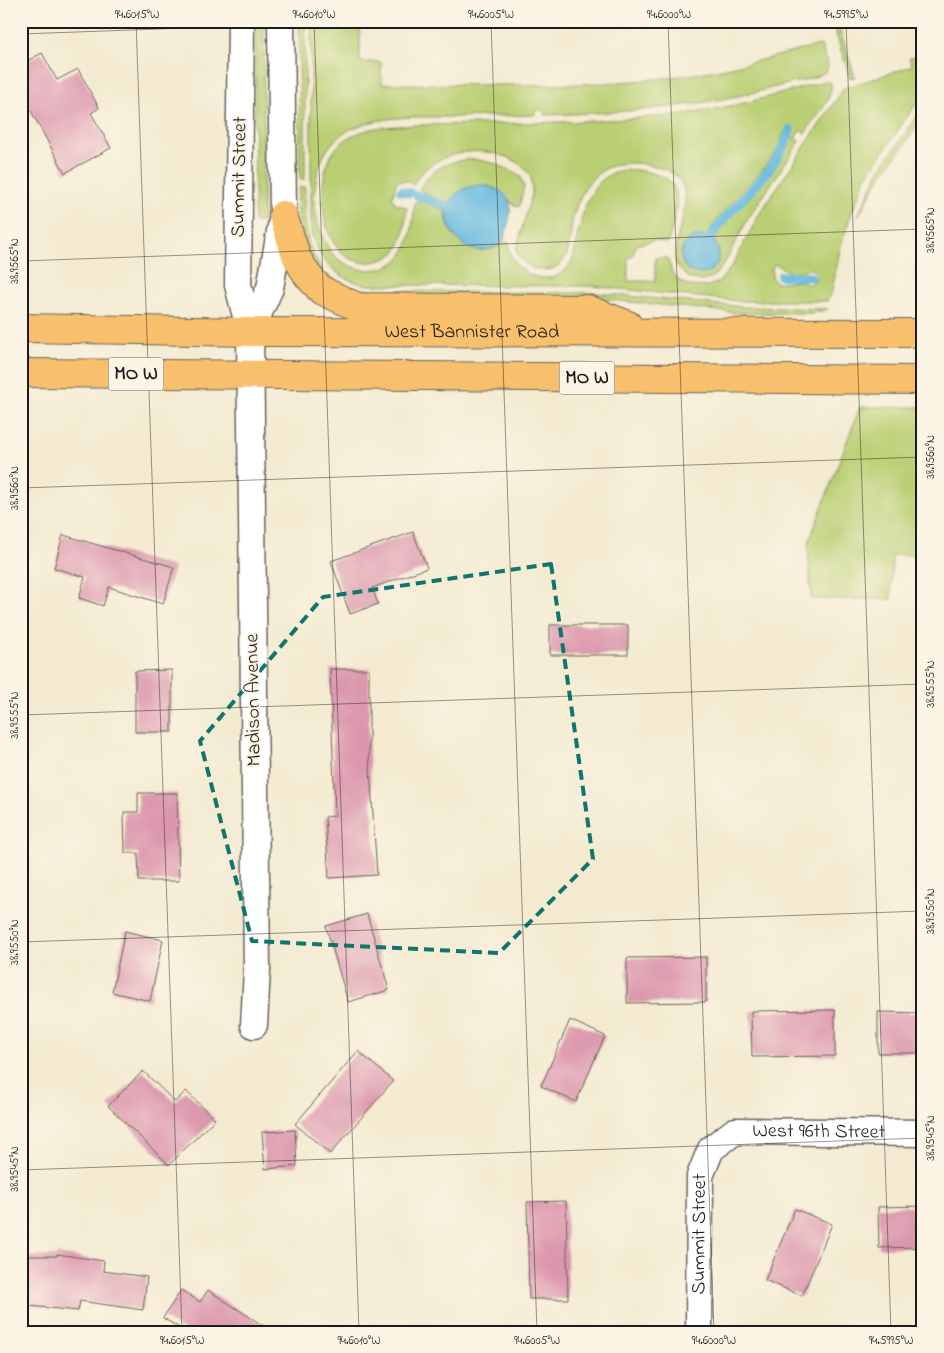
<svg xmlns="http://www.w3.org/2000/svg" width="944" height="1353" font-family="'Indie Flower',sans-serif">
<rect width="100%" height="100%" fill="#fcf5e5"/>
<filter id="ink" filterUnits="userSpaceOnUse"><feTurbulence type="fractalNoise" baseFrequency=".02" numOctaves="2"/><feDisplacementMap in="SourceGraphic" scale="10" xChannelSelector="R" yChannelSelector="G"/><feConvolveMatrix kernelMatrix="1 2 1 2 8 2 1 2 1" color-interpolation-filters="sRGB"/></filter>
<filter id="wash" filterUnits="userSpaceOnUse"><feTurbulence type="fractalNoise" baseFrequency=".0096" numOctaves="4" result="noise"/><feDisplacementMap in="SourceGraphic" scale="20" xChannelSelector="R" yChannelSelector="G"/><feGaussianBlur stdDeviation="1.12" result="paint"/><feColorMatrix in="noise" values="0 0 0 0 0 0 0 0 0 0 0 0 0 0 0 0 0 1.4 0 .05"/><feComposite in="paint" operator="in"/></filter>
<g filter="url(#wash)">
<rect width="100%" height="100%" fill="#f3ead0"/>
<!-- green -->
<path fill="#bacf73" stroke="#6b7648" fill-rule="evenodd" d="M 256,21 L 264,21 L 263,222 L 254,222 Z
M 299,21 L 305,21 L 305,179 L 300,179 Z
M 311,21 L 360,21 L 360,62 L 381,62 L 382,84 C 478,84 577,89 673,77 C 723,71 772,57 821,45 L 828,66 L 827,71 C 813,80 794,82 779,86 C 699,108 628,112 545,115 L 544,110 L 535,110 L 535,115 C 507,116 480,116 452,117 C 419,117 382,115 351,129 C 309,148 306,213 329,249 C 345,274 390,279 405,250 C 413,235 413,218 415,202 L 422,200 L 447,212 C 443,235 469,253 491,249 C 498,248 502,242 509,242 C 507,271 549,292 568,267 C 576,257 575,245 578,234 C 588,186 606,156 661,176 C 689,186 672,222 668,243 L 654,240 L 636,245 L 632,257 L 628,257 L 628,281 L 655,281 L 655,258 L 668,258 L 672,273 L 678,280 L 689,286 L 705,287 L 719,282 L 732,266 L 760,213 L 844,88 L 912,66 L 909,58 L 923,53 L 923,94 L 866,177 L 850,217 L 840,249 L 832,291 L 827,301 L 738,301 L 591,286 L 368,285 C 338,280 320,262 311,233 ZM 776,264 L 790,273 L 811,269 L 817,275 L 816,279 L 809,285 L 802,281 L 776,283 L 772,278 L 772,267 Z
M 832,21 L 837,21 L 855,77 L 850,78 Z
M 826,81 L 831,83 C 833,100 814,119 805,133 L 801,130 L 795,138 L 800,141 L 747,220 L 727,259 L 718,272 L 711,278 L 702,281 L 688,278 L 676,265 C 670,239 692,212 683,186 C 678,172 663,168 649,165 C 604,155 581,181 572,222 C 570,234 571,250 564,259 C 552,279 522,269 516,250 L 532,193 L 531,177 C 508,139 432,145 413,185 L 409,181 L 397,181 L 392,198 L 396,204 L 407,207 C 405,219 406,232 400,244 C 396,254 388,258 377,261 C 322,274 312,188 332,154 C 343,136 365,129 384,127 C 417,124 449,125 482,124 C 544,123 606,121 667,116 C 721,111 774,96 826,81 ZM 790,129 L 793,141 L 719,232 L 714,241 L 717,258 L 701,237 L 705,238 C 724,205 757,181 778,149 C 781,143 781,137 785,131 Z
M 923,108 L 923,119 L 879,179 L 858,216 L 879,171 Z
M 474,159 L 497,164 L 520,176 L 524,187 L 519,207 L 511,203 L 510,200 L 454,198 L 451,203 L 435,198 L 419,189 C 432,167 449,161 474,159 Z
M 300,187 L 305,187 C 304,218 304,245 322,270 L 319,273 C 303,256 293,209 300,187 Z
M 923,231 L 923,297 L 916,271 Z
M 327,275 L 347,286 L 374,291 L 596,293 L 743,307 L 828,309 L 813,313 L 739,313 L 591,298 L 365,296 L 324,279 Z
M 860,407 L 923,407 L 923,555 L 892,555 L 891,599 L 811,599 L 808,544 Z"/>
<!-- water -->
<path fill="#62b8df" stroke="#3f6a7e" d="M 483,185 C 520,193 511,211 504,240 C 459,281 414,188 483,185 Z
M681 255a19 19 0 1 1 38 0a19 19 0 1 1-38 0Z"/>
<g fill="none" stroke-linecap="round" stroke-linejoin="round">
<!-- stream -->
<path stroke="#62b8df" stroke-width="9" d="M 401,191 L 410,193
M 417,195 L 458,211
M 709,239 C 733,202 779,173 790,129
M 781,276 L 811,277"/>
</g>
<g id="blocks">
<!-- building -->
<path fill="#dc97ad" d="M 42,53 L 57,80 L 78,69 L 99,108 L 91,113 L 111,148 L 65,173 L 21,93 L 21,64 Z
M 413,532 L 427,568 L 372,588 L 378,604 L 350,614 L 331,561 Z
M 63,535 L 174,567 L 163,604 L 109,587 L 103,606 L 79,598 L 85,577 L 54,568 Z
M 550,625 L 628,625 L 628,655 L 550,655 Z
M 330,669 L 369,669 L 369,754 L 377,875 L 329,878 L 325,817 L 335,816 Z
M 172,670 L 172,732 L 135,732 L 135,671 Z
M 138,793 L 177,793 L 179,881 L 139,881 L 138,853 L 125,853 L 124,812 L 138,812 Z
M 367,914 L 389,990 L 348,1002 L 326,926 Z
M 125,931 L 163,940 L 150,1001 L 112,992 Z
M 706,957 L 706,1002 L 627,1003 L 627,958 Z
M 835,1010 L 835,1056 L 752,1057 L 751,1011 Z
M 878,1012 L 923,1013 L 923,1053 L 878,1053 Z
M 570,1020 L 605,1036 L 576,1102 L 541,1086 Z
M 358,1051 L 393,1081 L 330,1154 L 295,1124 Z
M 143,1071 L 175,1102 L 186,1091 L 215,1119 L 169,1165 L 108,1106 Z
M 295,1130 L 297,1166 L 265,1169 L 262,1132 Z
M 566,1201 L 568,1299 L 529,1299 L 527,1202 Z
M 923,1206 L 923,1247 L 879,1248 L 878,1207 Z
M 795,1209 L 832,1224 L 802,1296 L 765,1280 Z
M 57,1254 L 104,1261 L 103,1271 L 147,1277 L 143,1310 L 80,1301 L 78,1311 L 21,1305 L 21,1256 L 57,1256 Z
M 181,1290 L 200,1302 L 208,1290 L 273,1332 L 186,1332 L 163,1318 Z"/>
</g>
</g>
<g filter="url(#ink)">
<use href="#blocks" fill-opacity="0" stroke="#67645b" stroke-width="1"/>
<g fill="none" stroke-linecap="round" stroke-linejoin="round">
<defs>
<g id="minor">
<path d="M 241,21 L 238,285 L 250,332"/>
<path d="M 254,1025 L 257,970 L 250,332 L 270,288 L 283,215 L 281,21"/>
<path id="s1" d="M 699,1332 L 700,1176 L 711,1149 L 735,1131 L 923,1133"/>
</g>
<g id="primary">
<path d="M 283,215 L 297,258 L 308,276 L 321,290 L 357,307 L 587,309 L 628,325"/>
<path id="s2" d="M 21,328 L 250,332 L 923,333"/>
<path d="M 21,373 L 923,380"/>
</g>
</defs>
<!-- minor casing -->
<use href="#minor" stroke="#67645b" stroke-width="29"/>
<!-- primary casing -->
<use href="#primary" stroke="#67645b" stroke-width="30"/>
<!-- minor -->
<use href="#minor" stroke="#fff" stroke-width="26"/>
<!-- primary -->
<use href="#primary" stroke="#f8bf6c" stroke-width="28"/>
</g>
</g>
<!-- marked area -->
<path fill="none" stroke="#0f766e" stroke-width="4" stroke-dasharray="10 6" stroke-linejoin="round" d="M 551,564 L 593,859 L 499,953 L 252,941 L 200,741 L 323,597 Z"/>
<!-- ticks -->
<path fill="none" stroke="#1c1c1c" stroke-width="1" stroke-opacity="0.45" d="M 136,21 L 182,1332M 314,21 L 359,1332M 491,21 L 537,1332M 668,21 L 714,1332M 846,21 L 891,1332M 21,34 L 380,21M 21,261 L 923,229M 21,488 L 923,457M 21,715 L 923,684M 21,942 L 923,911M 21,1170 L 923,1138"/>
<g text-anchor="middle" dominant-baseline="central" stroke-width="4" stroke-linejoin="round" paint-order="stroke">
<!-- shield labels -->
<g fill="#fcf5e5" stroke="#5f5d58" stroke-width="1">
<rect x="108.5" y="357.5" width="55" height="33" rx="4"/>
<rect x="559.5" y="361.5" width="55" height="33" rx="4"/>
</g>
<g font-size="19" font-weight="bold" fill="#1c1c1c">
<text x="136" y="374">MO W</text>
<text x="587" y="378">MO W</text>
</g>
<!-- street labels -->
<g font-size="20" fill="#1c1c1c" stroke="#fcf5e5">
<text transform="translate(240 177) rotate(-89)">Summit Street</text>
<text stroke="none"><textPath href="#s2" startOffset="451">West Bannister Road</textPath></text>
<text transform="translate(254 700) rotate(-91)">Madison Avenue</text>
<text stroke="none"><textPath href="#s1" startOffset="299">West 96th Street</textPath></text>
<text stroke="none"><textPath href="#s1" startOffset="98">Summit Street</textPath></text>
</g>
</g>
<!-- margin -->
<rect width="944" height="1353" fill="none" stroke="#fcf5e5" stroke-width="55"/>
<rect x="28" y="28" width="888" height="1298" fill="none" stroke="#1c1c1c" stroke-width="2"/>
<g font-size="12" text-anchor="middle" fill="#1c1c1c">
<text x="137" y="18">94.6015°W</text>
<text x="314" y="18">94.6010°W</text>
<text x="491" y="18">94.6005°W</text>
<text x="669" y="18">94.6000°W</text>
<text x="846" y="18">94.5995°W</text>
<text transform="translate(930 230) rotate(-90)" y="4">38.9565°N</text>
<text transform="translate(14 261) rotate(-90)" y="4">38.9565°N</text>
<text transform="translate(930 457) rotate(-90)" y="4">38.9560°N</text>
<text transform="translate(14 488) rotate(-90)" y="4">38.9560°N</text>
<text transform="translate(930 684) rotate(-90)" y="4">38.9555°N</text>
<text transform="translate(14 715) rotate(-90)" y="4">38.9555°N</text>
<text transform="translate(930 911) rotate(-90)" y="4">38.9550°N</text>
<text transform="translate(14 942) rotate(-90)" y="4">38.9550°N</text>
<text transform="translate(930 1138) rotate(-90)" y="4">38.9545°N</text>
<text transform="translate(14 1169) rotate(-90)" y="4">38.9545°N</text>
<text x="182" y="1344">94.6015°W</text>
<text x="359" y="1344">94.6010°W</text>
<text x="537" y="1344">94.6005°W</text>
<text x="714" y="1344">94.6000°W</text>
<text x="891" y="1344">94.5995°W</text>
</g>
</svg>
